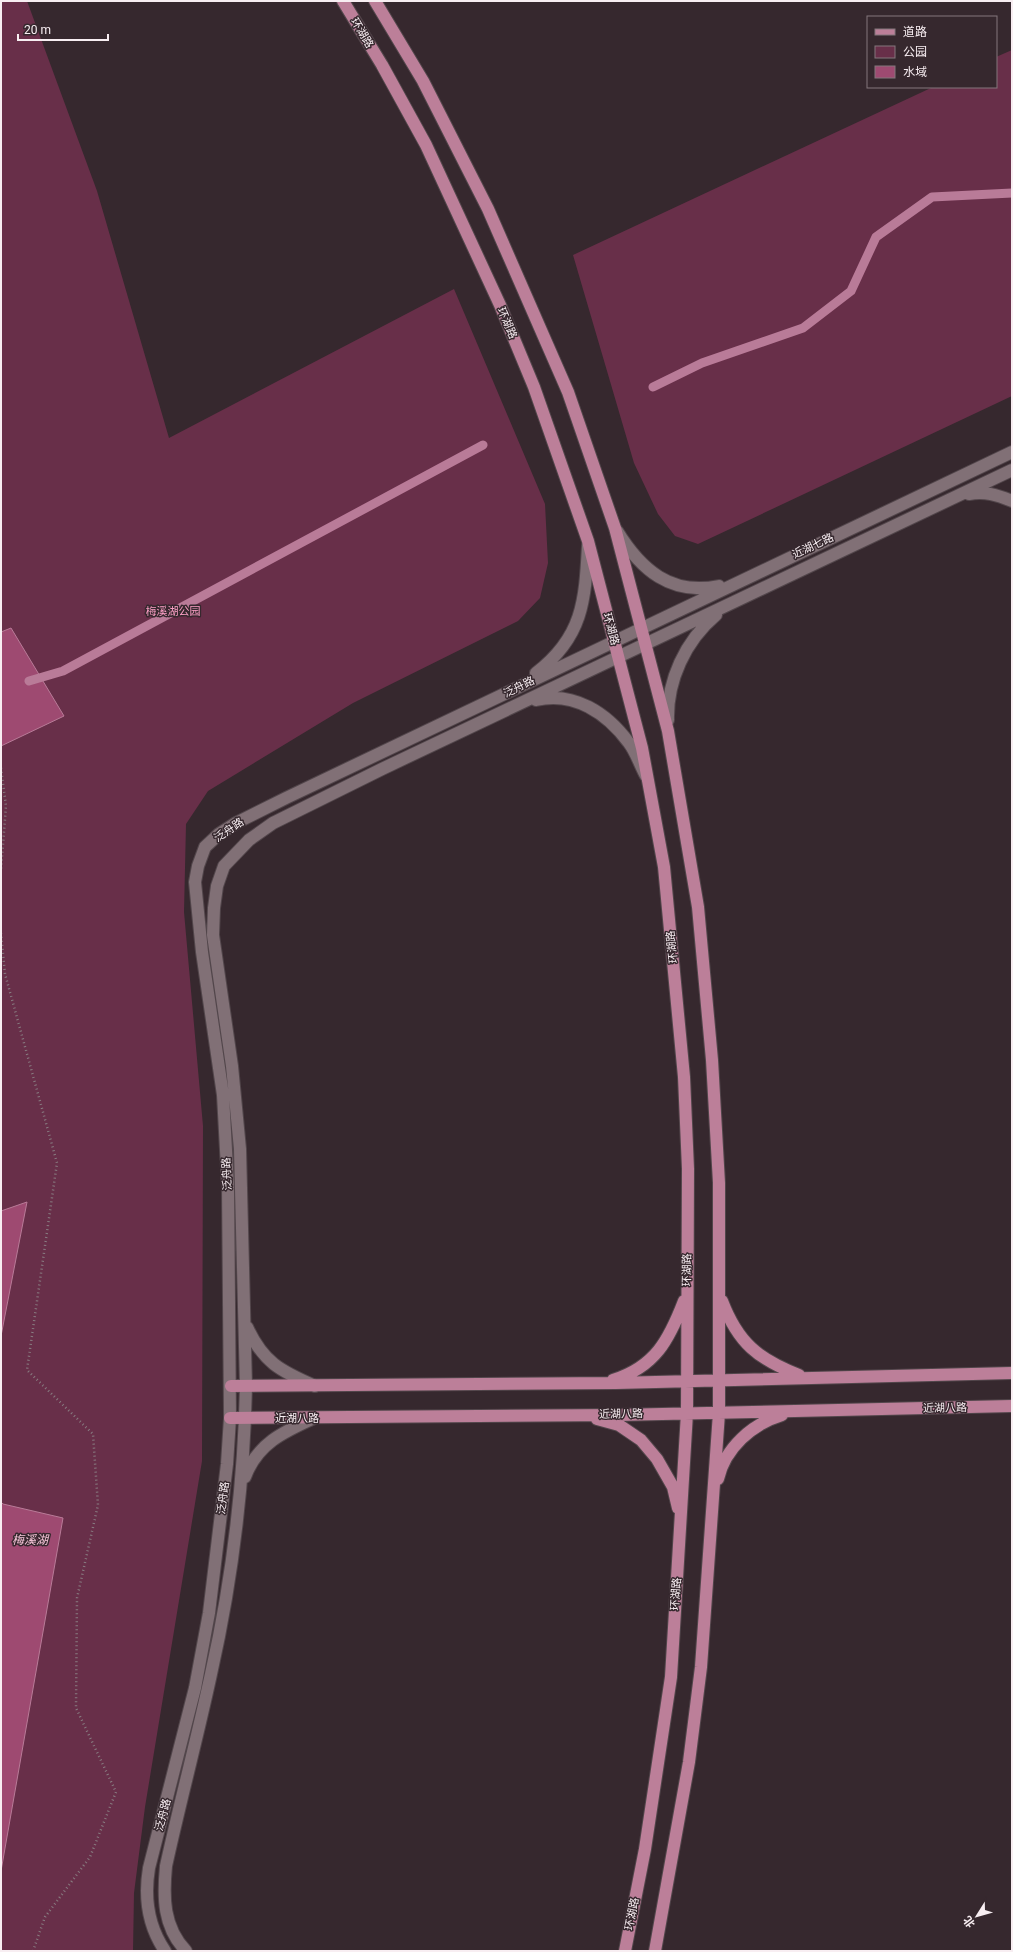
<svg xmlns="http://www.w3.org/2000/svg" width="1013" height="1952" font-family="Roboto,'Noto Sans SC',sans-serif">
<rect width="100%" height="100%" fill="#36282e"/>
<!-- green -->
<path fill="#682f49" d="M 1,1 L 27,1 L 97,191 L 169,438 L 454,289 L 545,504 L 548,563 L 540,598 L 518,621 L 353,703 L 208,791 L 186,824 L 184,912 L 203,1126 L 202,1461 L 145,1807 L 134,1893 L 133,1951 L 1,1951 Z
M 1012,50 L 1012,396 L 698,544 L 675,536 L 658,514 L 634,463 L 573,255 L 933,87 L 996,87 L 996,57 Z"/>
<!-- water -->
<path fill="#9e4a71" stroke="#b97b98" d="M 11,628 L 64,716 L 1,746 L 1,632 Z
M 27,1202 L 1,1336 L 1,1211 Z
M 1,1502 L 3,1504 L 63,1518 L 1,1871 Z"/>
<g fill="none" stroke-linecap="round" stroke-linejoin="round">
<!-- stream -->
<path stroke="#b97b98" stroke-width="9" d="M 653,387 L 702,363 L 803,328 L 851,291 L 876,237 L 932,197 L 1012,193
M 29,681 L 63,671 L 483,445"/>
<defs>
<path id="minor" d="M 969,494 C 985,491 997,495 1012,501
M 617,531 C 641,570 671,596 719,586
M 536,673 C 583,637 585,601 588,546
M 536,700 C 574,691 607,713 629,743 C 636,752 640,765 646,776
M 668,720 C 667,681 685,641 716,615
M 247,1327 C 263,1362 280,1371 315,1386
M 245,1477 C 257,1444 283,1432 314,1418
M 165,1951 C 148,1926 144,1898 149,1868 L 195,1688 L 209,1613 L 227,1464 L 230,1418 L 228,1187 L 223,1095 L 202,952 L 195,882 L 198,866 L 205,847 L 219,834 L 236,823 L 286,798 L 1012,452
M 186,1951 C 163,1927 163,1897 166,1866 C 180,1802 197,1739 211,1674 C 232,1581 244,1481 246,1386 L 240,1149 L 232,1066 L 213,935 L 214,908 L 217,886 L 224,866 L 249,840 L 273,823 L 382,769 L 1012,470"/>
<path id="major" d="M 343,1 L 382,65 L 426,145 L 500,305 L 534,387 L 588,541 L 642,748 L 664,867 L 684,1077 L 688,1169 L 687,1413 L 671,1677 L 645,1849 L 625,1951
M 375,1 L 423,81 L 488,209 L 568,392 L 615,528 L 668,731 L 698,907 L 712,1060 L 719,1183 L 719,1413 L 701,1667 L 689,1762 L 655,1951
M 722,1301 C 738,1343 758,1359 799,1375
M 613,1380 C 655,1367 669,1340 684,1301
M 231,1386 L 616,1383 L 1012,1373
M 230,1418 L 617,1415 L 1012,1406
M 597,1419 L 619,1425 L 641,1440 L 657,1459 L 673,1487 L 678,1508
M 718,1479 C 725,1448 752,1424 782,1415"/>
</defs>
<!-- minor casing -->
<use href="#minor" stroke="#52464b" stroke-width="14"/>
<!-- major casing -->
<use href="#major" stroke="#52464b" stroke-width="14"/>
<!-- path -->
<path stroke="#887c81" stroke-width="2.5" stroke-dasharray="1 3" stroke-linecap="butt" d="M 1,768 L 6,806 L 1,870
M 1,933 L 5,974 L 57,1163 L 27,1370 L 93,1434 L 98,1505 L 77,1598 L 76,1708 L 116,1792 L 90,1857 L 45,1917 L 33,1951"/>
<!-- minor -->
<use href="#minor" stroke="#817076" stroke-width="12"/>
<!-- major -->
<use href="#major" stroke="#bc7f99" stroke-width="12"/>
</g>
<g text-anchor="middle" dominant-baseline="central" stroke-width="3" stroke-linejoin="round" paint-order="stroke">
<!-- street labels -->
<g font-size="11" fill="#f8eef2" stroke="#36282e">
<text transform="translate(362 33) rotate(59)">环湖路</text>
<text transform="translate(507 323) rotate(67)">环湖路</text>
<text transform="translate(813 546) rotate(-25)">近湖七路</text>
<text transform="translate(611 629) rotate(75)">环湖路</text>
<text transform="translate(519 687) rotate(-26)">泛舟路</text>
<text transform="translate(229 830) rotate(-34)">泛舟路</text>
<text transform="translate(672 947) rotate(-96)">环湖路</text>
<text transform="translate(227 1174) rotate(-93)">泛舟路</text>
<text transform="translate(687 1270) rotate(-89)">环湖路</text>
<text transform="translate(945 1408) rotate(-1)">近湖八路</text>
<text transform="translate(621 1414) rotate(-1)">近湖八路</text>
<text x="297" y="1418">近湖八路</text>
<text transform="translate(223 1498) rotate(-83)">泛舟路</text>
<text transform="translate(676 1594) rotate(-86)">环湖路</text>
<text transform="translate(163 1815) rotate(-75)">泛舟路</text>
<text transform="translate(632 1914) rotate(-79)">环湖路</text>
</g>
<!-- park labels -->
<g font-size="11" fill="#fc9fc6" stroke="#36282e">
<text x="173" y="611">梅溪湖公园</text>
</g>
<!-- water labels -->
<g font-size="12" font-style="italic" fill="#f8c7da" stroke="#36282e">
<text x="30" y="1540">梅溪湖</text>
</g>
</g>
<!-- border -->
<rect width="1013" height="1952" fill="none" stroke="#f8eef2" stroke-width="4"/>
<!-- legend -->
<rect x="867" y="16" width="130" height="72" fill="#36282e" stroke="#84777c"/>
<rect x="875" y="29" width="20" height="6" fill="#bc7f99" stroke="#84777c"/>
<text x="903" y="36" font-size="12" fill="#f8eef2">道路</text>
<rect x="875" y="46" width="20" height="12" fill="#682f49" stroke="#84777c"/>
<text x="903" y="56" font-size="12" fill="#f8eef2">公园</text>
<rect x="875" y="66" width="20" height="12" fill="#9e4a71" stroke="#84777c"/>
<text x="903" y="76" font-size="12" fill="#f8eef2">水域</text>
<!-- north arrow -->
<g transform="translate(977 1916) rotate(233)" stroke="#36282e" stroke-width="3" paint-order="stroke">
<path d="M0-3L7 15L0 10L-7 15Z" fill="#f8eef2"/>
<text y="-6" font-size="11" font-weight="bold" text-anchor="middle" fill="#f8eef2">北</text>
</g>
<!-- scale -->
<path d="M18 34v6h90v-6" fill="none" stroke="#f8eef2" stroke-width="2"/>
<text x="24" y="34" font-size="12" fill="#f8eef2" stroke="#36282e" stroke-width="3" paint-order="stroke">20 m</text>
</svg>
